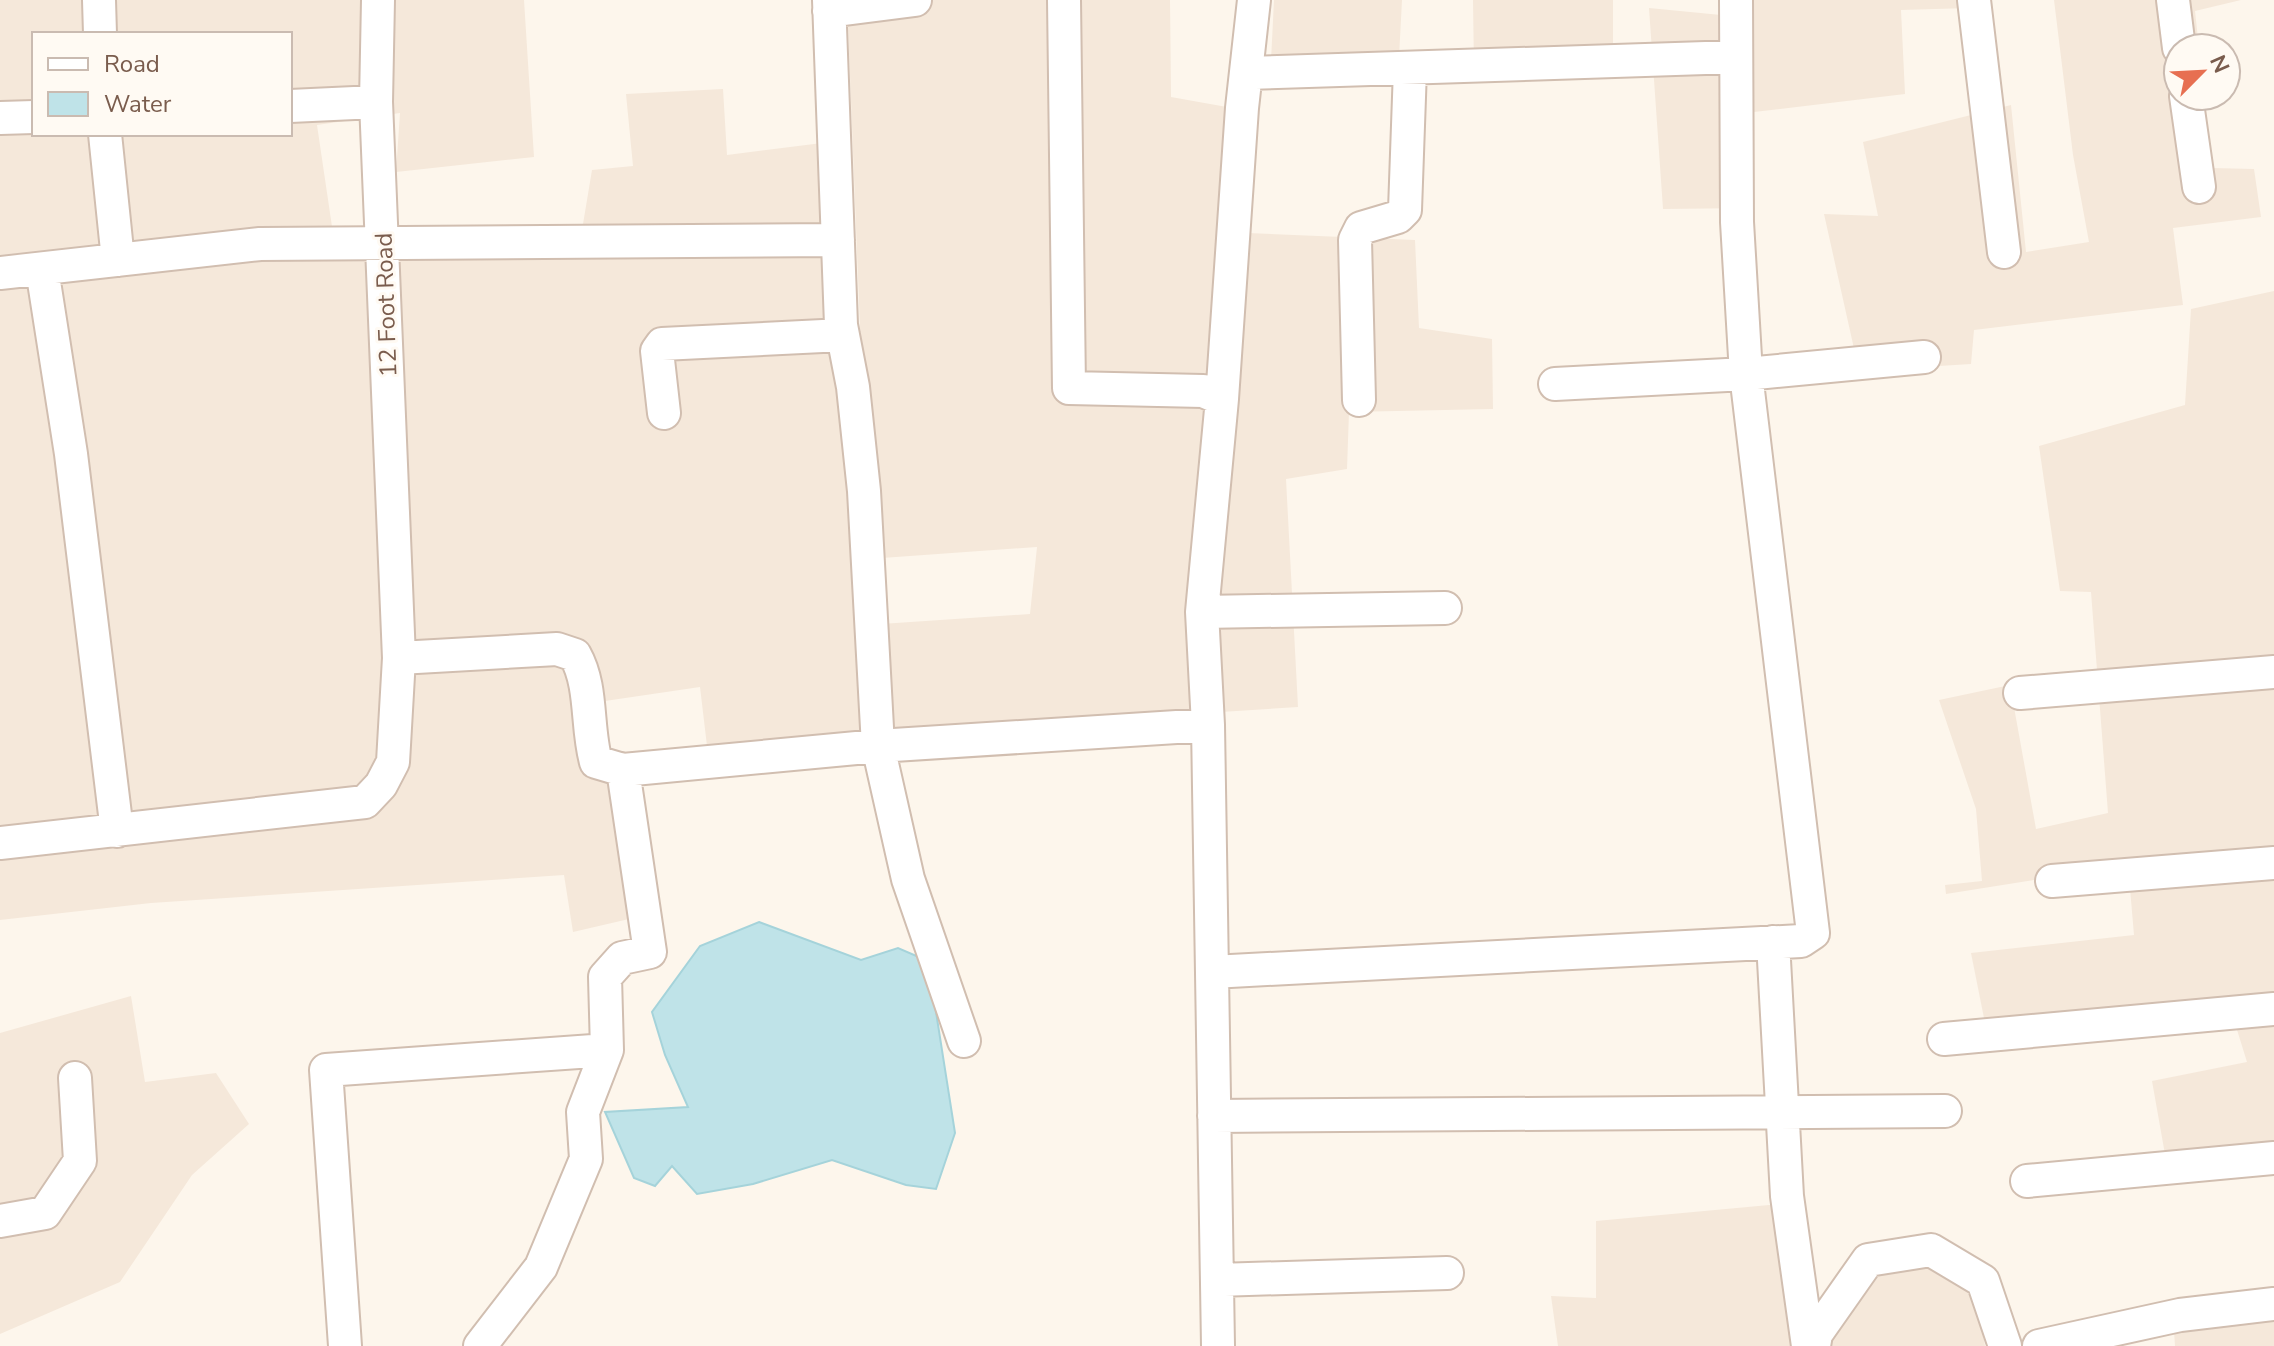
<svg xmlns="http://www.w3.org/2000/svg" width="2274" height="1346" font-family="'Nunito Sans',sans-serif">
<rect width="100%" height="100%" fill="#fdf6ec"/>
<!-- residential -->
<path fill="#f5e8da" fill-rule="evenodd" d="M 0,0 L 524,0 L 534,157 L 396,172 L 400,113 L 317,125 L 335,247 L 581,236 L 592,170 L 633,166 L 626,94 L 723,89 L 727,155 L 822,143 L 849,420 L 867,735 L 707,746 L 700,687 L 605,701 L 629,919 L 573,932 L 564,875 L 151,903 L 0,920 ZM 34,34 L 290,34 L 290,134 L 34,134 Z
M 847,0 L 1170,0 L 1171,97 L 1238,109 L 1223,232 L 1415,240 L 1419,328 L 1492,339 L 1493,409 L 1349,412 L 1347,469 L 1286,479 L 1298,707 L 891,733 L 881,624 L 1030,614 L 1037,547 L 882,558 L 860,328 Z
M 1274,0 L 1402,0 L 1399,57 L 1270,81 Z
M 1473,0 L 1613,0 L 1613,58 L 1474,70 Z
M 1722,0 L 1969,0 L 1970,8 L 1901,10 L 1905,94 L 1754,112 L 1753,208 L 1663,209 L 1649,8 L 1721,15 Z
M 2054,0 L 2241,0 L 2195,11 L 2199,48 L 2178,48 L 2178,96 L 2204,96 L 2212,168 L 2254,169 L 2261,217 L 2173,228 L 2183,305 L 1974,330 L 1971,364 L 1859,371 L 1824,214 L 1878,216 L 1863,142 L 2011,105 L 2026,252 L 2089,242 L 2073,155 Z
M 2274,291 L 2274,1149 L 2166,1160 L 2152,1081 L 2247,1062 L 2229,1004 L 1987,1033 L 1971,953 L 2134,935 L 2128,865 L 1946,894 L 1945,885 L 1982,881 L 1976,809 L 1939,700 L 2010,685 L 2036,829 L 2108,813 L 2091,592 L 2060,591 L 2039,446 L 2185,405 L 2191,309 Z
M 131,996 L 145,1082 L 216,1073 L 249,1124 L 192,1175 L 120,1282 L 0,1334 L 0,1033 Z
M 1781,1204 L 1799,1346 L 1558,1346 L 1551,1296 L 1596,1298 L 1596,1221 Z
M 1931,1258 L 1975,1288 L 1985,1346 L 1832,1346 L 1832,1340 L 1881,1273 Z
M 2274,1318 L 2274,1346 L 2175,1346 L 2174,1331 Z"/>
<!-- water -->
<path fill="#bfe3e8" stroke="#a5d3da" stroke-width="2" d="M 759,922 L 861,960 L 898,948 L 928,961 L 955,1133 L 936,1189 L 906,1185 L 832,1160 L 753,1184 L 697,1194 L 672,1166 L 655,1186 L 634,1178 L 605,1112 L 688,1107 L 665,1055 L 652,1012 L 700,946 Z"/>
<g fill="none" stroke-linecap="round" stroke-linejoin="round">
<defs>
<path id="street" d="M 99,0 L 100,34
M 829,0 L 841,325 L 853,387 L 864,491 L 878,746 L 908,879 L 964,1041
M 1064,0 L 1069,388 L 1203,391 L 1222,399
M 1974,0 L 2004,252
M 2173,0 L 2179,48
M 829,11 L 915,0
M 1247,73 L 1736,57
M 2186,96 L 2199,187
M 290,106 L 376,102
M 0,118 L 34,117
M 105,134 L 118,260
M 42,269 L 71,454 L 117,831
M 0,273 L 260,244 L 838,240
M 1555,384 L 1746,374 L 1924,357
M 1359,400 L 1355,240 L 1361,228 L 1398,217 L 1405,210 L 1410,69
M 664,413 L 657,351 L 662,344 L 843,335
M 1202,612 L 1445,608
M 399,658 L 557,649 L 575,655 C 593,687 586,727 596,762 L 623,770 L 878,746 L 1208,725
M 2020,693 L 2274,672
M 0,843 L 365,802 L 381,785 L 393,762 L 399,658 L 376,102 L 378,0
M 2052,881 L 2274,863
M 1773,942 L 1787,1196 L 1808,1346
M 1212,972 L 1801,941 L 1813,933 L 1746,374 L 1737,222 L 1736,0
M 1944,1039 L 2274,1009
M 1214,1116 L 1945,1111
M 2027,1181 L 2274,1158
M 0,1221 L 45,1213 L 80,1161 L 75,1078
M 1217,1280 L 1447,1273
M 345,1346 L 326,1070 L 607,1050 L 605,977 L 622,958 L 650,952 L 623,770
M 480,1346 L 541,1267 L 586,1159 L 583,1112 L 607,1050
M 1218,1346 L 1208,725 L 1202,612 L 1222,399 L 1242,108 L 1254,0
M 1814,1346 L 1816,1334 L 1868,1260 L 1931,1250 L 1983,1281 L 2005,1346
M 2039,1346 L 2180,1315 L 2274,1304"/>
</defs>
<!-- street casing -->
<use href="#street" stroke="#d1beb0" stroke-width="36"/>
<!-- street -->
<use href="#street" stroke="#fff" stroke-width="32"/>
</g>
<g text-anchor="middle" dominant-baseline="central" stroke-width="6" stroke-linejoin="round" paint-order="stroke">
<!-- street labels -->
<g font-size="24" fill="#7a5c4d" stroke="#fffaf3">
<text transform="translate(386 305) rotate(-92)">12 Foot Road</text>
</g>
</g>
<!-- legend -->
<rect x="32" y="32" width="260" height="104" fill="#fffaf3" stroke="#cabbb1" stroke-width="2"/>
<rect x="48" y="58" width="40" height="12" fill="#ffffff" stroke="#cabbb1" stroke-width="2"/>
<text x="104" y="72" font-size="24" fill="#7a5c4d">Road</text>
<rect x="48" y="92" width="40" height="24" fill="#bfe3e8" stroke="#cabbb1" stroke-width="2"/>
<text x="104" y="112" font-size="24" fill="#7a5c4d">Water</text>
<!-- north arrow -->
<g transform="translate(2202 72) rotate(66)"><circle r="38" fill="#fffaf3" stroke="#cabbb1" stroke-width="2"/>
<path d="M0-6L14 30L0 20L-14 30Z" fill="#e76f51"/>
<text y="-12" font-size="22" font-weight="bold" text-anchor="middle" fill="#7a5c4d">N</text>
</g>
</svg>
